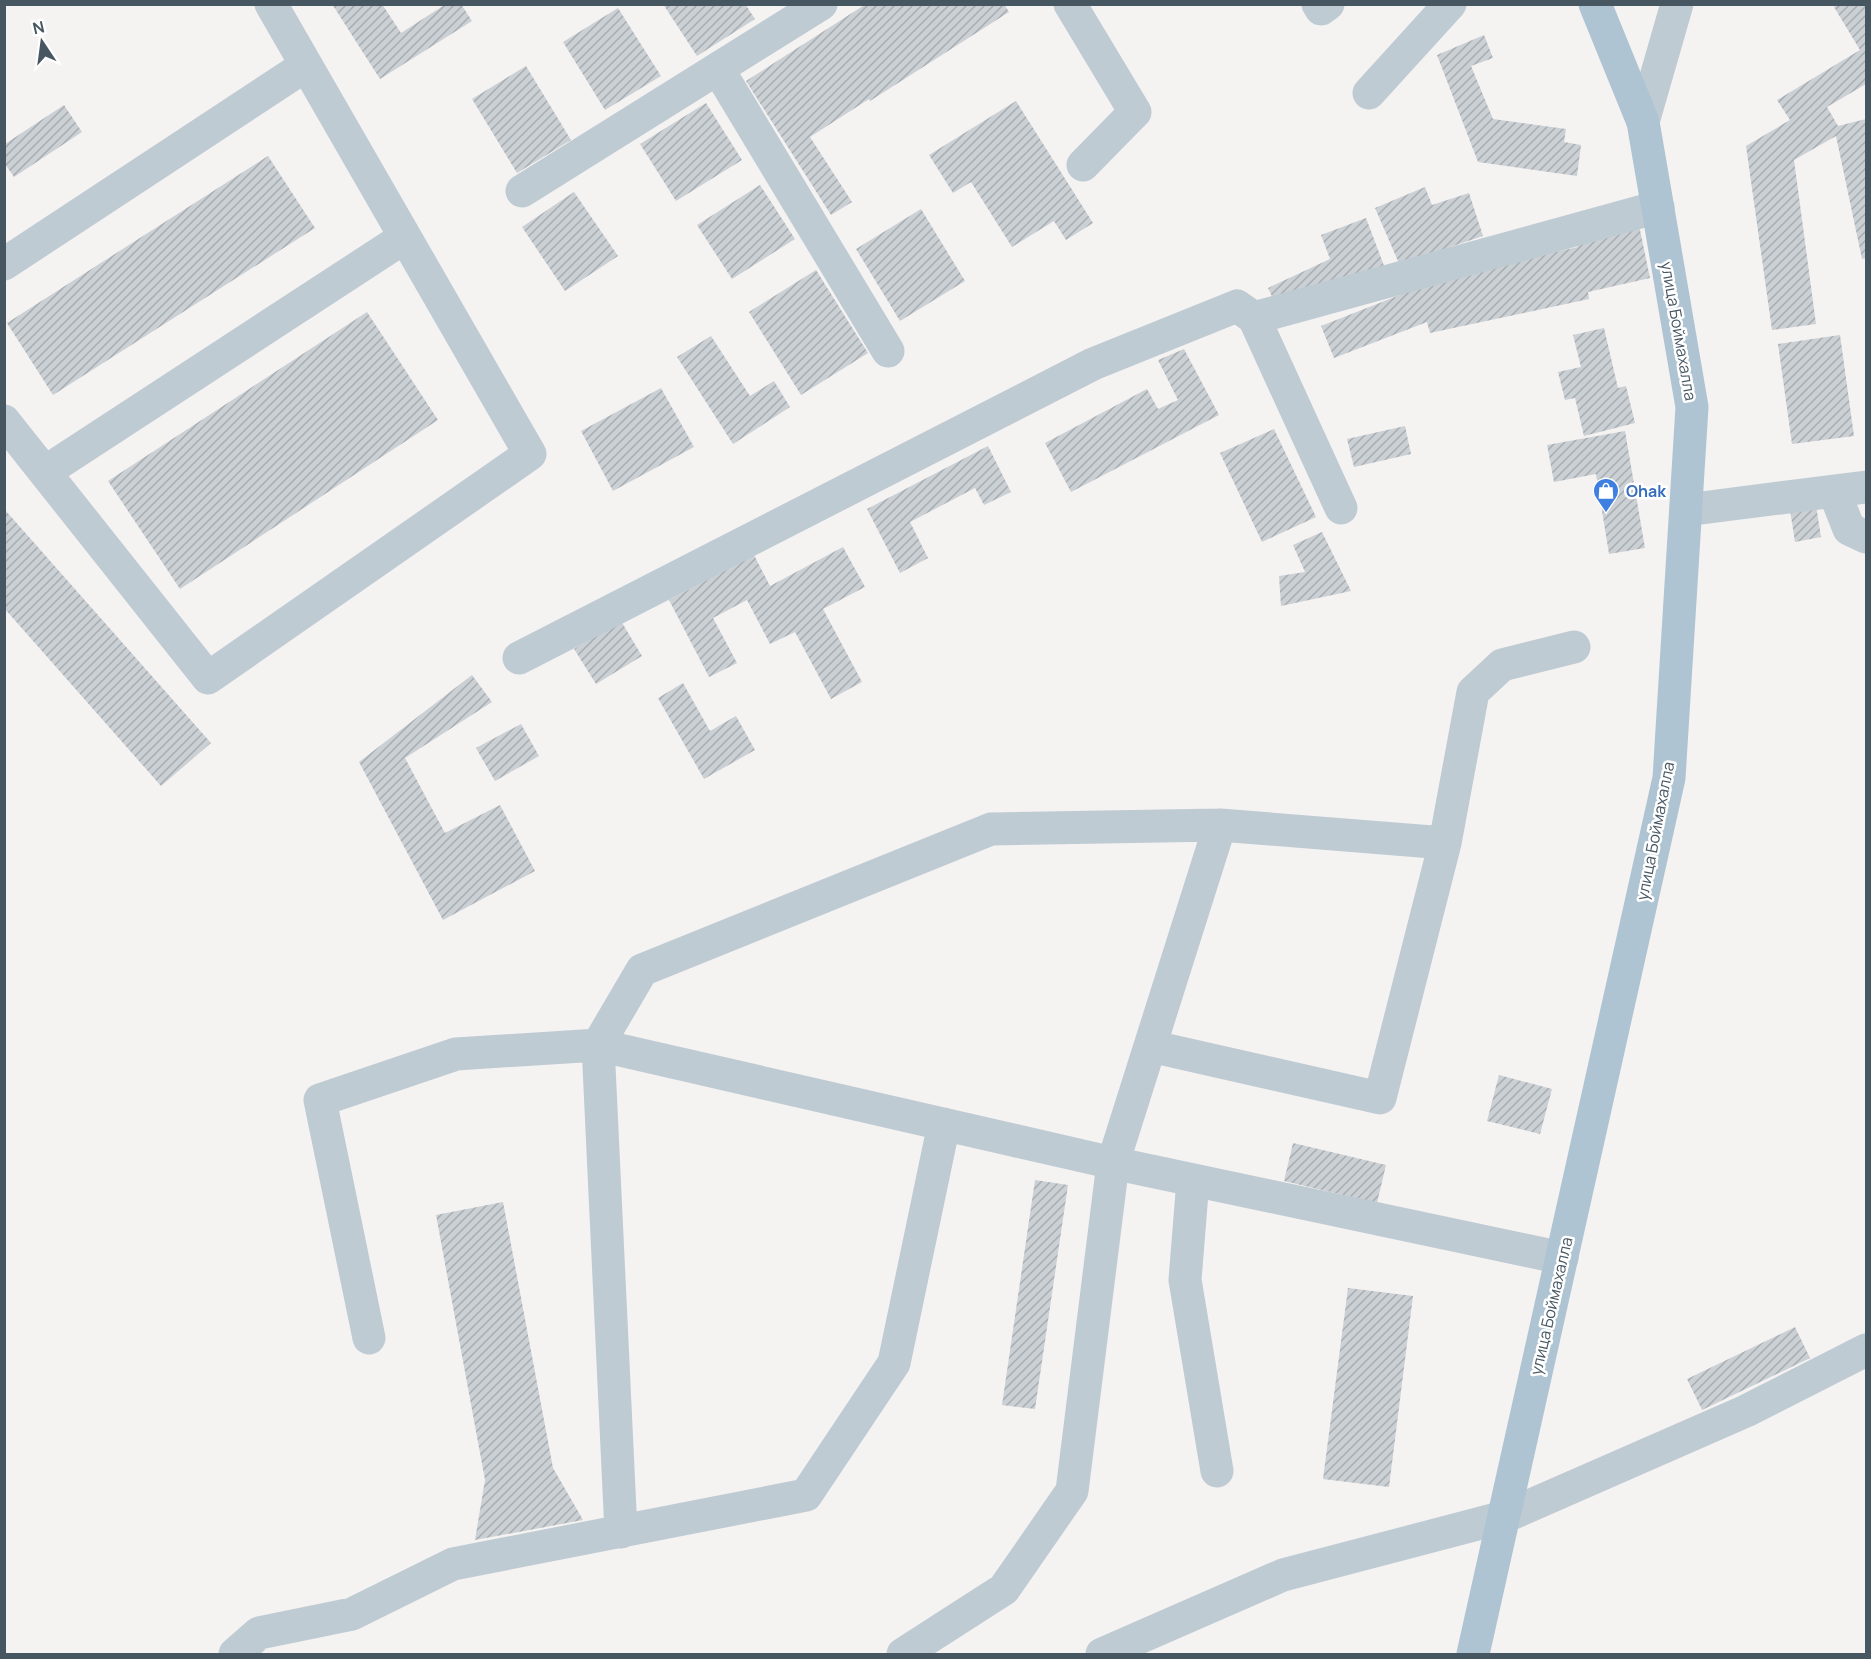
<svg xmlns="http://www.w3.org/2000/svg" width="1871" height="1659" font-family="Manrope,sans-serif">
<defs>
<pattern id="building-hatch" width="6" height="6" patternUnits="userSpaceOnUse" patternTransform="scale(1.5)"><rect width="6" height="6" fill="#cbd0d5"/><path d="M-1 1l2-2M0 6l6-6M5 7l2-2" fill="none" stroke="#a7acb0"/></pattern>
</defs>
<rect width="100%" height="100%" fill="#f5f2f2"/>
<!-- building -->
<path fill="url(#building-hatch)" d="M 332,4 L 382,4 L 401,33 L 446,4 L 461,4 L 472,21 L 380,79 Z
M 663,4 L 745,4 L 755,19 L 697,56 Z
M 866,4 L 1004,4 L 1009,12 L 870,101 L 869,99 L 810,137 L 852,202 L 831,215 L 746,81 Z
M 1838,4 L 1866,4 L 1866,84 L 1827,107 L 1838,126 L 1866,119 L 1866,258 L 1862,259 L 1836,136 L 1794,160 L 1816,324 L 1772,330 L 1746,146 L 1790,120 L 1777,100 L 1860,50 L 1834,7 Z
M 618,8 L 661,76 L 605,110 L 563,42 Z
M 1484,35 L 1493,58 L 1471,66 L 1493,119 L 1566,129 L 1564,142 L 1581,145 L 1577,176 L 1478,162 L 1437,55 Z
M 526,66 L 571,140 L 517,173 L 472,99 Z
M 1016,101 L 1093,223 L 1066,240 L 1054,221 L 1012,247 L 971,182 L 953,193 L 929,155 Z
M 706,103 L 742,160 L 676,201 L 640,144 Z
M 64,105 L 82,132 L 14,177 L 5,164 L 5,144 Z
M 268,156 L 315,228 L 53,395 L 7,323 Z
M 760,185 L 795,239 L 732,279 L 697,225 Z
M 1425,187 L 1432,205 L 1469,193 L 1483,236 L 1450,247 L 1401,268 L 1375,208 Z
M 574,192 L 618,256 L 565,291 L 522,227 Z
M 921,209 L 965,281 L 900,321 L 856,249 Z
M 1366,218 L 1386,271 L 1279,311 L 1268,288 L 1330,259 L 1321,235 Z
M 1639,225 L 1650,278 L 1588,292 L 1589,299 L 1430,333 L 1427,322 L 1334,358 L 1321,326 L 1420,287 L 1419,282 L 1578,247 L 1576,238 Z
M 816,270 L 868,353 L 801,395 L 749,312 Z
M 367,312 L 438,420 L 180,589 L 108,481 Z
M 1604,328 L 1618,388 L 1626,386 L 1635,423 L 1584,436 L 1575,398 L 1565,400 L 1558,372 L 1581,367 L 1573,335 Z
M 1840,335 L 1854,436 L 1792,444 L 1778,344 Z
M 711,336 L 750,396 L 774,381 L 790,407 L 733,444 L 677,357 Z
M 1184,349 L 1219,415 L 1071,492 L 1045,443 L 1147,389 L 1158,409 L 1178,400 L 1158,360 Z
M 661,388 L 694,447 L 613,491 L 581,431 Z
M 1405,426 L 1411,454 L 1354,467 L 1347,439 Z
M 1274,429 L 1316,517 L 1262,542 L 1220,453 Z
M 1625,431 L 1645,548 L 1609,554 L 1596,474 L 1554,482 L 1547,445 Z
M 988,446 L 1011,492 L 984,505 L 975,488 L 910,522 L 928,558 L 900,573 L 867,509 Z
M 1815,499 L 1821,537 L 1795,542 L 1790,510 Z
M 6,511 L 211,743 L 161,786 L 4,608 L 4,512 Z
M 1322,532 L 1351,591 L 1281,606 L 1279,576 L 1305,572 L 1293,545 Z
M 843,547 L 865,587 L 823,609 L 862,682 L 831,699 L 795,632 L 770,644 L 747,600 L 713,618 L 737,663 L 709,677 L 669,600 L 754,555 L 770,586 Z
M 621,621 L 642,656 L 596,684 L 574,649 Z
M 472,675 L 492,702 L 405,758 L 445,833 L 500,805 L 535,871 L 443,920 L 359,762 Z
M 683,683 L 710,731 L 736,716 L 755,750 L 704,779 L 658,698 Z
M 521,724 L 539,756 L 495,781 L 476,748 Z
M 1499,1075 L 1552,1089 L 1540,1134 L 1487,1121 Z
M 1293,1143 L 1386,1165 L 1377,1203 L 1284,1181 Z
M 1035,1180 L 1068,1185 L 1035,1409 L 1002,1405 Z
M 503,1202 L 553,1468 L 583,1520 L 475,1540 L 485,1480 L 436,1215 Z
M 1348,1288 L 1413,1296 L 1389,1487 L 1323,1479 Z
M 1795,1327 L 1810,1358 L 1702,1410 L 1687,1379 Z"/>
<g fill="none" stroke-linecap="round" stroke-linejoin="round">
<!-- minor -->
<path stroke="#bfcbd3" stroke-width="33" d="M 1070,4 L 1135,112 L 1083,165
M 1318,4 L 1321,9 L 1328,4
M 718,69 L 888,351
M 1369,93 L 1450,4
M 1643,122 L 1677,4
M 522,191 L 821,4
M 4,264 L 305,66
M 1254,318 L 1341,508
M 4,421 L 208,678 L 530,454 L 271,4
M 45,472 L 405,237
M 1834,491 L 1849,529 L 1866,537
M 1686,510 L 1866,487
M 519,658 L 1093,364 L 1237,306 L 1254,318 L 1658,207
M 1220,825 L 1113,1163 L 1562,1258
M 1445,843 L 1473,692 L 1502,665 L 1574,647
M 1193,1180 L 1185,1280 L 1217,1471
M 369,1338 L 320,1100 L 456,1054 L 598,1045 L 1113,1163 L 1072,1491 L 1004,1589 L 903,1654
M 621,1532 L 598,1045 L 642,970 L 991,829 L 1220,825 L 1445,843 L 1380,1098 L 1150,1046
M 235,1654 L 259,1633 L 352,1614 L 453,1564 L 806,1495 L 894,1363 L 944,1124
M 1102,1654 L 1283,1575 L 1504,1517 L 1746,1411 L 1866,1350"/>
<!-- major -->
<path stroke="#afc4d3" stroke-width="33" d="M 1473,1654 L 1669,778 L 1692,407 L 1643,122 L 1595,4"/>
</g>
<!-- icons -->
<defs>
<symbol id="shop-pin" viewBox="-11 -11 22 30"><path d="M0 17L-7.5 6A9.5 9.5 0 1 1 7.5 6Z" fill="#3f7fe0" stroke="#fff"/><path d="M-5-2.5h2.3a2.7 3.5 0 0 1 5.4 0H5L5.5 6h-11ZM-1.5-2.5h3a1.5 2.3 0 0 0-3 0Z" fill="#fff"/></symbol>
</defs>
<g fill-rule="evenodd">
<use href="#shop-pin" x="1591" y="476" width="30" height="40"/>
</g>
<g text-anchor="middle" dominant-baseline="central" stroke-width="5" stroke-linejoin="round" paint-order="stroke">
<!-- street labels -->
<g font-size="16" fill="#475762" stroke="#fff">
<text transform="translate(1679 331) rotate(80)">улица Боймахалла</text>
<text transform="translate(1655 831) rotate(-79)">улица Боймахалла</text>
<text transform="translate(1551 1306) rotate(-77)">улица Боймахалла</text>
</g>
<!-- shop labels -->
<g font-size="16" font-weight="bold" fill="#366cbe" stroke="#fff" text-anchor="start">
<text x="1626" y="491">Ohak</text>
</g>
</g>
<!-- border -->
<rect width="1871" height="1659" fill="none" stroke="#475762" stroke-width="12"/>
<!-- north arrow -->
<g transform="translate(42 42) rotate(347)" stroke="#ffffff" stroke-width="4.5" paint-order="stroke">
<path d="M0-4.5L10 22L0 15L-10 22Z" fill="#475762"/>
<text y="-9" font-size="16" font-weight="bold" text-anchor="middle" fill="#475762">N</text>
</g>
</svg>
